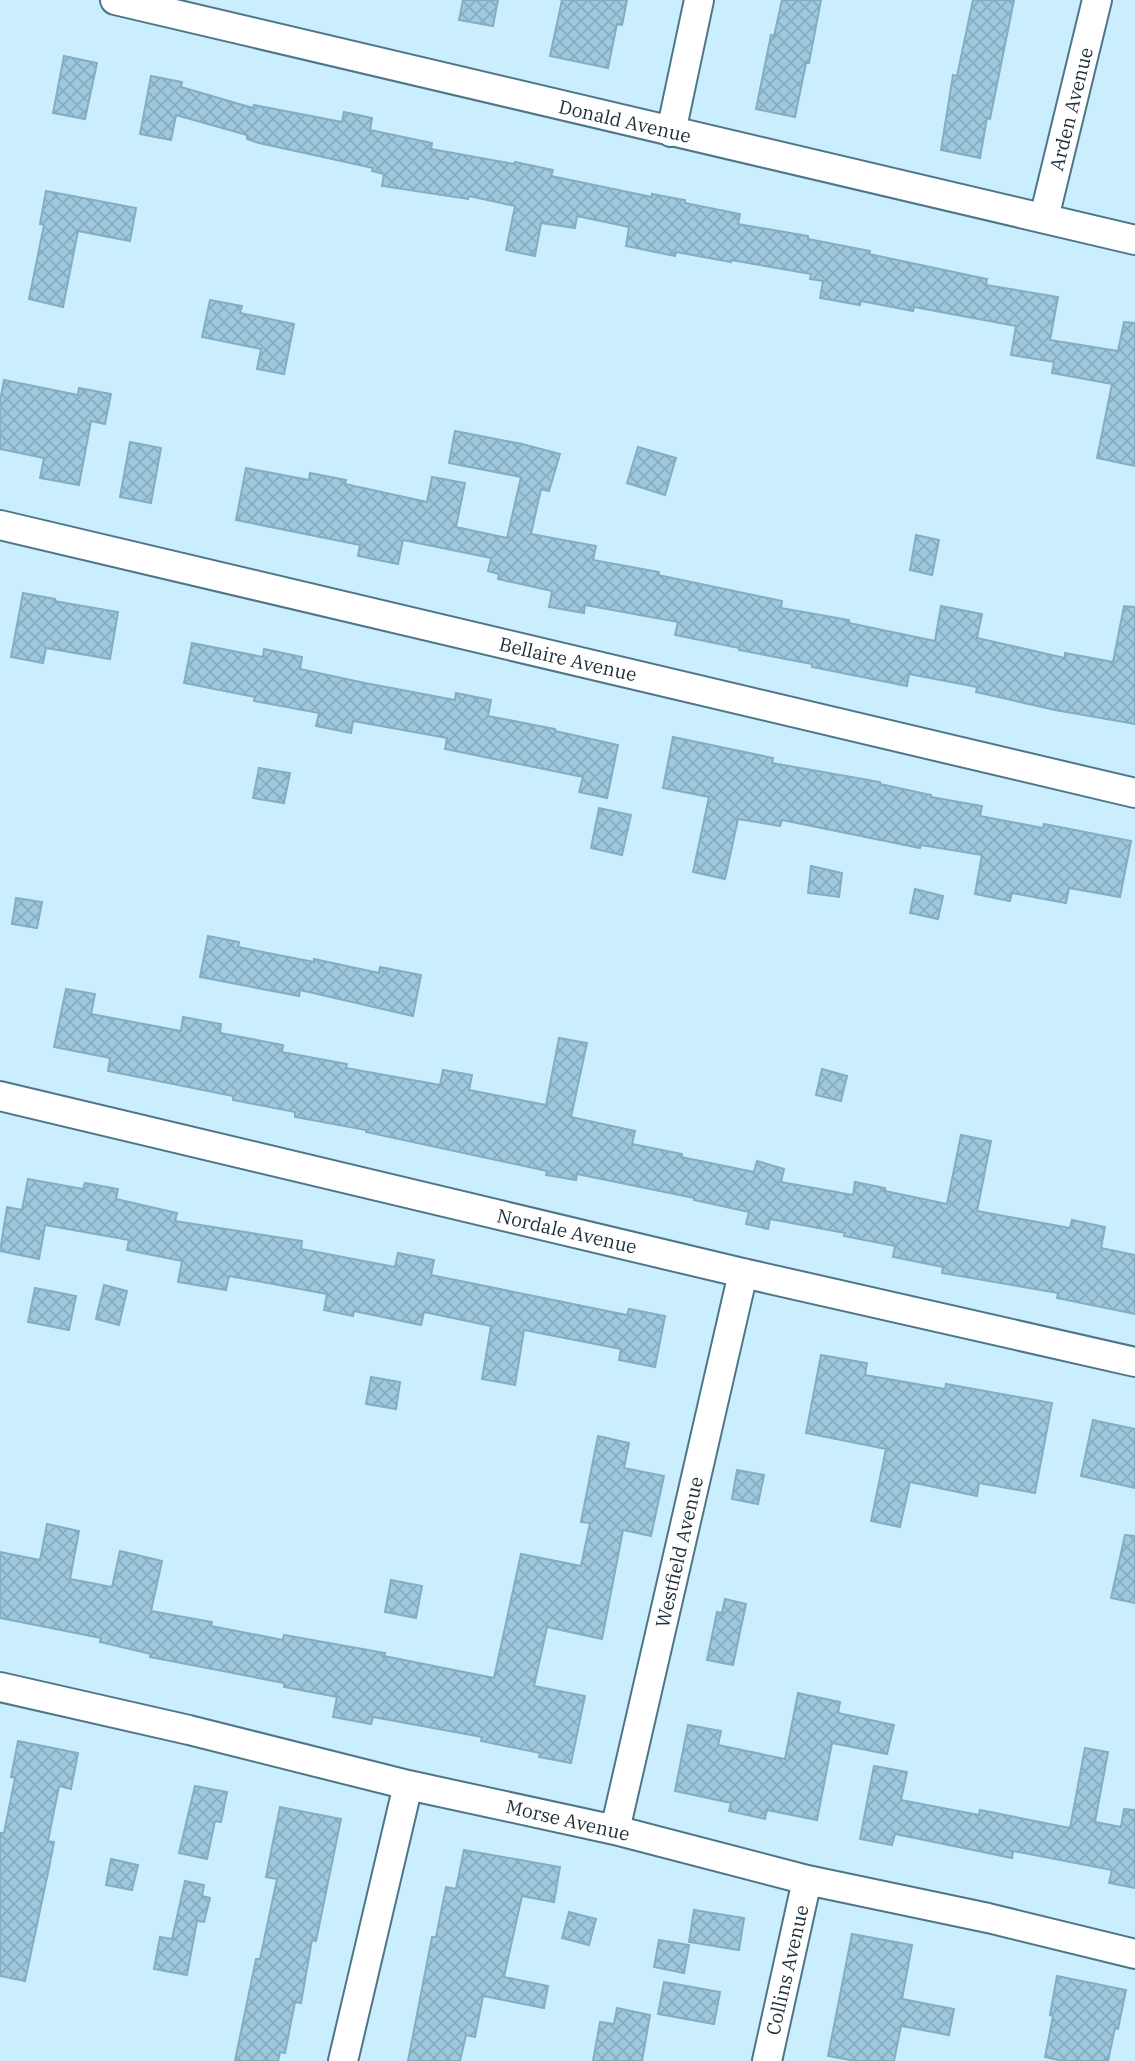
<svg xmlns="http://www.w3.org/2000/svg" width="1135" height="2061" font-family="'IBM Plex Serif',serif">
<defs>
<pattern id="building-cross-hatch" width="8" height="8" patternUnits="userSpaceOnUse" patternTransform="scale(1.75)"><rect width="8" height="8" fill="#9dc8dd"/><path d="M0 0l8 8M0 8l8-8" fill="none" stroke="#87acbe"/></pattern>
</defs>
<rect width="100%" height="100%" fill="#cbeeff"/>
<!-- building -->
<path fill="url(#building-cross-hatch)" stroke="#83adc1" stroke-width="2" d="M 463,0 L 498,0 L 493,26 L 459,20 Z
M 562,0 L 627,0 L 622,25 L 617,24 L 608,68 L 550,56 Z
M 782,0 L 821,0 L 809,63 L 806,63 L 795,117 L 756,109 L 771,35 L 774,36 Z
M 973,0 L 1014,0 L 990,119 L 987,118 L 980,158 L 941,150 L 953,75 L 957,76 Z
M 64,56 L 97,63 L 85,119 L 53,113 Z
M 151,76 L 182,82 L 181,87 L 253,108 L 254,105 L 342,122 L 344,112 L 372,118 L 370,130 L 432,143 L 431,149 L 514,164 L 515,162 L 553,170 L 551,176 L 652,197 L 652,194 L 685,200 L 685,203 L 740,214 L 738,224 L 808,236 L 808,239 L 870,251 L 869,254 L 987,279 L 986,285 L 1058,297 L 1050,340 L 1118,351 L 1124,322 L 1135,323 L 1135,466 L 1097,458 L 1112,384 L 1052,373 L 1054,362 L 1011,355 L 1016,326 L 914,307 L 913,311 L 861,301 L 860,305 L 820,298 L 823,281 L 810,279 L 811,274 L 731,260 L 731,262 L 676,252 L 675,256 L 626,246 L 629,227 L 577,216 L 575,228 L 541,223 L 535,256 L 506,250 L 515,206 L 469,196 L 468,199 L 382,186 L 384,174 L 372,171 L 373,168 L 259,143 L 247,139 L 247,135 L 176,115 L 171,140 L 140,134 Z
M 46,191 L 136,208 L 130,241 L 78,231 L 63,307 L 29,299 L 44,225 L 40,224 Z
M 210,300 L 242,306 L 240,313 L 294,324 L 284,374 L 257,369 L 261,349 L 202,337 Z
M 4,380 L 78,395 L 79,388 L 111,394 L 105,424 L 91,421 L 79,485 L 40,478 L 44,458 L 0,449 L 0,401 Z
M 455,431 L 522,444 L 560,454 L 549,491 L 541,489 L 531,534 L 596,546 L 593,560 L 659,572 L 658,575 L 782,601 L 781,608 L 849,620 L 849,623 L 935,641 L 941,606 L 982,614 L 977,638 L 1065,658 L 1065,653 L 1113,662 L 1124,606 L 1135,607 L 1135,724 L 1055,710 L 976,692 L 977,687 L 909,674 L 907,686 L 812,667 L 812,664 L 739,650 L 739,648 L 675,635 L 678,622 L 585,605 L 584,613 L 549,607 L 552,591 L 498,579 L 499,574 L 488,571 L 491,558 L 403,540 L 398,564 L 358,556 L 360,545 L 236,520 L 246,468 L 309,480 L 310,473 L 346,480 L 345,484 L 427,502 L 432,477 L 465,483 L 456,527 L 507,538 L 521,477 L 449,463 Z
M 130,442 L 161,448 L 151,503 L 120,497 Z
M 638,447 L 676,458 L 665,495 L 627,483 Z
M 916,535 L 939,540 L 932,575 L 910,570 Z
M 23,593 L 55,599 L 54,601 L 118,612 L 110,659 L 46,648 L 43,663 L 11,657 Z
M 192,643 L 263,657 L 264,649 L 302,657 L 300,669 L 365,683 L 455,700 L 456,693 L 491,700 L 488,716 L 555,729 L 555,731 L 618,745 L 607,798 L 579,792 L 583,777 L 445,749 L 447,738 L 353,721 L 351,733 L 316,726 L 319,713 L 254,701 L 255,697 L 184,683 Z
M 673,737 L 773,758 L 772,763 L 880,782 L 880,784 L 931,795 L 931,797 L 982,806 L 980,816 L 1043,828 L 1044,824 L 1131,841 L 1120,897 L 1069,888 L 1066,903 L 1012,893 L 1010,901 L 975,894 L 982,855 L 921,845 L 920,848 L 782,820 L 780,826 L 738,819 L 725,879 L 693,872 L 709,797 L 663,788 Z
M 259,768 L 290,773 L 284,803 L 253,798 Z
M 599,808 L 631,815 L 622,855 L 591,848 Z
M 811,866 L 842,873 L 839,897 L 808,893 Z
M 915,889 L 943,896 L 938,919 L 910,913 Z
M 16,898 L 42,902 L 37,928 L 12,924 Z
M 208,936 L 239,942 L 238,947 L 314,962 L 314,959 L 379,973 L 380,967 L 421,975 L 413,1016 L 300,990 L 299,996 L 200,977 Z
M 66,989 L 95,994 L 91,1014 L 181,1031 L 183,1017 L 221,1024 L 220,1033 L 283,1045 L 282,1052 L 347,1064 L 346,1068 L 440,1085 L 443,1070 L 472,1075 L 469,1090 L 546,1105 L 559,1038 L 587,1043 L 571,1117 L 635,1131 L 632,1144 L 682,1154 L 681,1157 L 754,1172 L 757,1161 L 784,1169 L 781,1182 L 853,1195 L 855,1182 L 885,1188 L 885,1191 L 947,1204 L 961,1135 L 991,1141 L 977,1211 L 1070,1228 L 1072,1220 L 1105,1227 L 1101,1248 L 1135,1255 L 1135,1314 L 1057,1298 L 1058,1293 L 942,1273 L 943,1267 L 893,1257 L 895,1246 L 844,1236 L 845,1233 L 770,1219 L 768,1229 L 746,1224 L 749,1212 L 694,1200 L 694,1198 L 577,1174 L 576,1180 L 546,1175 L 547,1171 L 366,1132 L 366,1130 L 295,1117 L 295,1112 L 233,1100 L 233,1096 L 108,1071 L 110,1058 L 54,1047 Z
M 822,1069 L 847,1076 L 841,1101 L 816,1095 Z
M 28,1179 L 83,1189 L 85,1183 L 118,1189 L 116,1199 L 177,1213 L 175,1221 L 302,1241 L 301,1249 L 395,1267 L 398,1253 L 434,1260 L 431,1275 L 627,1315 L 629,1309 L 665,1316 L 655,1367 L 619,1360 L 621,1349 L 524,1330 L 515,1385 L 482,1379 L 491,1326 L 424,1312 L 421,1325 L 354,1311 L 353,1316 L 324,1310 L 327,1294 L 229,1276 L 226,1290 L 178,1282 L 182,1261 L 127,1250 L 129,1240 L 45,1225 L 39,1259 L 0,1251 L 7,1207 L 22,1210 Z
M 104,1285 L 127,1291 L 119,1325 L 96,1319 Z
M 35,1288 L 76,1296 L 69,1330 L 28,1322 Z
M 821,1355 L 867,1363 L 865,1375 L 945,1389 L 946,1384 L 1052,1403 L 1035,1493 L 979,1483 L 977,1496 L 910,1482 L 900,1527 L 871,1521 L 886,1449 L 806,1433 Z
M 371,1377 L 400,1382 L 396,1409 L 366,1404 Z
M 1093,1420 L 1135,1429 L 1135,1488 L 1081,1476 Z
M 598,1436 L 629,1443 L 624,1468 L 664,1476 L 651,1536 L 623,1530 L 602,1639 L 547,1627 L 534,1686 L 585,1696 L 571,1763 L 539,1757 L 540,1753 L 481,1741 L 482,1737 L 373,1717 L 371,1724 L 333,1717 L 337,1697 L 284,1687 L 284,1683 L 150,1657 L 151,1654 L 100,1642 L 101,1638 L 0,1618 L 0,1552 L 40,1560 L 47,1524 L 79,1531 L 70,1579 L 112,1587 L 120,1551 L 162,1561 L 151,1611 L 212,1622 L 211,1626 L 283,1640 L 284,1635 L 385,1653 L 384,1656 L 494,1678 L 521,1554 L 581,1566 L 590,1523 L 581,1522 Z
M 737,1470 L 764,1475 L 758,1504 L 732,1499 Z
M 1125,1535 L 1135,1536 L 1135,1603 L 1111,1598 Z
M 391,1580 L 422,1586 L 416,1618 L 385,1612 Z
M 725,1599 L 746,1604 L 733,1665 L 707,1660 L 717,1612 L 722,1613 Z
M 798,1693 L 840,1702 L 838,1713 L 894,1725 L 887,1754 L 832,1743 L 817,1820 L 767,1810 L 765,1819 L 729,1811 L 731,1803 L 675,1791 L 688,1725 L 721,1731 L 718,1745 L 785,1759 Z
M 18,1741 L 78,1753 L 71,1789 L 59,1786 L 48,1841 L 54,1842 L 49,1868 L 25,1981 L 0,1976 L 0,1833 L 4,1833 L 15,1778 L 11,1777 Z
M 1085,1748 L 1108,1752 L 1095,1822 L 1121,1827 L 1124,1809 L 1135,1810 L 1135,1888 L 1109,1883 L 1112,1870 L 1013,1851 L 1012,1858 L 895,1834 L 892,1845 L 860,1839 L 874,1766 L 907,1772 L 901,1800 L 979,1815 L 980,1810 L 1070,1828 Z
M 195,1786 L 227,1792 L 221,1822 L 215,1821 L 207,1859 L 179,1853 Z
M 280,1807 L 341,1819 L 316,1941 L 312,1940 L 301,2003 L 295,2002 L 285,2053 L 280,2052 L 278,2061 L 235,2061 L 256,1959 L 260,1959 L 277,1879 L 266,1877 Z
M 464,1850 L 560,1867 L 554,1902 L 522,1896 L 504,1977 L 548,1986 L 544,2008 L 483,1996 L 475,2037 L 466,2035 L 460,2061 L 408,2061 L 432,1937 L 436,1937 L 446,1887 L 456,1889 Z
M 111,1859 L 138,1865 L 132,1890 L 106,1885 Z
M 185,1881 L 204,1885 L 202,1896 L 210,1898 L 204,1922 L 197,1921 L 187,1975 L 154,1969 L 160,1937 L 172,1939 Z
M 694,1910 L 744,1918 L 739,1950 L 689,1942 Z
M 569,1912 L 596,1919 L 589,1945 L 562,1938 Z
M 852,1934 L 912,1945 L 902,1999 L 954,2009 L 949,2035 L 901,2026 L 894,2061 L 856,2061 L 828,2056 Z
M 659,1940 L 689,1945 L 684,1973 L 654,1967 Z
M 1057,1976 L 1126,1990 L 1118,2029 L 1115,2028 L 1108,2061 L 1063,2061 L 1045,2057 L 1053,2016 L 1050,2015 Z
M 664,1982 L 720,1992 L 714,2024 L 658,2014 Z
M 617,2008 L 650,2015 L 642,2061 L 593,2061 L 600,2022 L 614,2024 Z"/>
<g fill="none" stroke-linecap="round" stroke-linejoin="round">
<defs>
<path id="street" d="M 115,0 L 1135,240
M 671,132 L 699,0
M 1044,218 L 1097,0
M 0,525 L 1135,793
M 0,1096 L 743,1273 L 1135,1362
M 0,1687 L 189,1730 L 408,1785 L 615,1830 L 807,1880 L 988,1918 L 1135,1954
M 615,1830 L 743,1273
M 343,2061 L 408,1785
M 767,2061 L 807,1880"/>
</defs>
<!-- street casing -->
<use href="#street" stroke="#4e7689" stroke-width="32"/>
<!-- street -->
<use href="#street" stroke="#fff" stroke-width="28"/>
</g>
<g text-anchor="middle" dominant-baseline="central" stroke-width="5" stroke-linejoin="round" paint-order="stroke">
<!-- street labels -->
<g font-size="19" fill="#1e2f37" stroke="#fff">
<text transform="translate(1071 109) rotate(-76)">Arden Avenue</text>
<text transform="translate(625 121) rotate(13)">Donald Avenue</text>
<text transform="translate(568 659) rotate(13)">Bellaire Avenue</text>
<text transform="translate(567 1231) rotate(13)">Nordale Avenue</text>
<text transform="translate(679 1552) rotate(-77)">Westfield Avenue</text>
<text transform="translate(568 1820) rotate(13)">Morse Avenue</text>
<text transform="translate(787 1970) rotate(-77)">Collins Avenue</text>
</g>
</g>
</svg>
